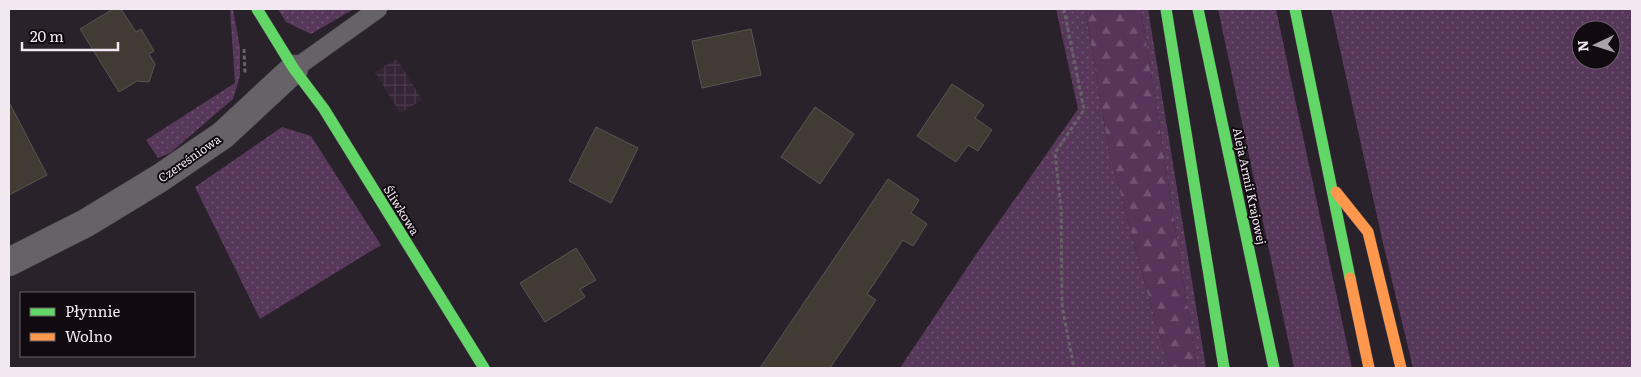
<svg xmlns="http://www.w3.org/2000/svg" width="1641" height="377" font-family="Literata,serif">
<defs>
<pattern id="industrial-grid" width="8" height="8" patternUnits="userSpaceOnUse" patternTransform="scale(1.25)"><rect width="8" height="8" fill="#362537"/><path d="M0 4h8M4 0v8" fill="none" stroke="#4a3a4b"/></pattern>
<pattern id="grass-dots" width="8" height="8" patternUnits="userSpaceOnUse" patternTransform="scale(1.25)"><rect width="8" height="8" fill="#57375a"/><path d="M2 2h.1M6 6h.1" fill="none" stroke="#705472" stroke-width="1.8" stroke-linecap="round"/></pattern>
<pattern id="forest-firs" width="22" height="20" patternUnits="userSpaceOnUse" patternTransform="scale(1.25)"><rect width="22" height="20" fill="#57355a"/><path d="M5 1l3.5 6h-7zM16 11l3.5 6h-7z" fill="#705272"/></pattern>
</defs>
<rect width="100%" height="100%" fill="#29222a"/>
<!-- industrial -->
<path fill="url(#industrial-grid)" d="M 397,59 L 422,100 L 400,113 L 375,72 Z"/>
<!-- grass -->
<path fill="url(#grass-dots)" fill-rule="evenodd" d="M 230,9 L 233,9 L 240,48 L 240,76 L 233,99 L 170,153 L 158,158 L 146,140 L 235,83 Z
M 278,9 L 354,9 L 311,34 L 286,22 Z
M 1056,9 L 1085,9 L 1109,151 L 1155,320 L 1170,368 L 900,368 L 977,253 L 1078,109 Z
M 1141,9 L 1148,9 L 1206,368 L 1197,368 Z
M 1218,9 L 1276,9 L 1352,368 L 1294,368 Z
M 1331,9 L 1632,9 L 1632,368 L 1413,368 L 1383,243 ZM 1581,30 L 1611,30 L 1611,60 L 1581,60 Z
M 282,127 L 311,136 L 381,245 L 260,319 L 195,187 Z"/>
<!-- forest -->
<path fill="url(#forest-firs)" d="M 1085,9 L 1141,9 L 1197,368 L 1170,368 L 1155,320 L 1109,151 Z"/>
<!-- building -->
<path fill="#413b33" stroke="#595554" d="M 113,9 L 121,9 L 136,32 L 141,29 L 154,51 L 149,54 L 155,64 L 149,82 L 137,81 L 119,92 L 80,29 Z
M 751,29 L 761,75 L 702,88 L 692,41 Z
M 952,84 L 984,105 L 975,118 L 992,130 L 978,151 L 968,145 L 956,162 L 917,136 Z
M 9,102 L 47,175 L 9,195 Z
M 815,107 L 854,134 L 820,184 L 781,157 Z
M 596,127 L 638,148 L 611,203 L 569,181 Z
M 888,179 L 919,200 L 911,213 L 927,224 L 913,246 L 903,240 L 867,294 L 876,300 L 830,368 L 760,368 Z
M 576,248 L 596,280 L 580,289 L 585,297 L 545,322 L 520,283 Z"/>
<g fill="none" stroke-linecap="round" stroke-linejoin="round">
<defs>
<path id="lane" d="M 294,69 L 378,9"/>
<path id="street" d="M 9,262 L 86,223 L 160,178 L 223,135 L 294,69"/>
<path id="fast" d="M 257,9 L 294,69 L 324,109 L 484,368
M 1166,9 L 1224,368
M 1198,9 L 1274,368
M 1295,9 L 1350,278"/>
<path id="slow" d="M 1336,192 L 1368,232 L 1401,368
M 1350,278 L 1369,368"/>
</defs>
<!-- lane casing -->
<use href="#lane" stroke="#464047" stroke-width="19"/>
<!-- street casing -->
<use href="#street" stroke="#464047" stroke-width="29"/>
<!-- fast casing -->
<use href="#fast" stroke="#464047" stroke-width="12"/>
<!-- slow casing -->
<use href="#slow" stroke="#464047" stroke-width="12"/>
<!-- path -->
<path stroke="#666267" stroke-width="3" stroke-dasharray="4 2.5" stroke-linecap="butt" d="M 1064,9 L 1084,110 L 1055,153 L 1061,208 L 1062,306 L 1074,368
M 244,49 L 245,73"/>
<!-- lane -->
<use href="#lane" stroke="#676267" stroke-width="18"/>
<!-- street -->
<use href="#street" stroke="#676267" stroke-width="28"/>
<!-- fast -->
<use href="#fast" stroke="#63d668" stroke-width="11"/>
<!-- slow -->
<use href="#slow" stroke="#ff974d" stroke-width="11"/>
</g>
<g text-anchor="middle" dominant-baseline="central" stroke-width="4" stroke-linejoin="round" paint-order="stroke">
<!-- street labels -->
<g font-size="12" fill="#f1e8f1" stroke="#110b11">
<text transform="translate(189 158) rotate(-35)">Czereśniowa</text>
<text transform="translate(1250 186) rotate(78)">Aleja Armii Krajowej</text>
<text transform="translate(402 210) rotate(58)">Śliwkowa</text>
</g>
</g>
<!-- border -->
<rect width="1641" height="377" fill="none" stroke="#f1e8f1" stroke-width="20"/>
<!-- legend -->
<rect x="20" y="292" width="175" height="65" fill="#110b11" stroke="#6b636b"/>
<rect x="30" y="308" width="25" height="8" fill="#63d668" stroke="#6b636b"/>
<text x="65" y="317" font-size="15" fill="#f1e8f1">Płynnie</text>
<rect x="30" y="333" width="25" height="8" fill="#ff974d" stroke="#6b636b"/>
<text x="65" y="342" font-size="15" fill="#f1e8f1">Wolno</text>
<!-- north arrow -->
<g transform="translate(1596 45) rotate(266)"><circle r="24" fill="#110b11" stroke="#6b636b"/>
<path d="M0-4L9 19L0 12L-9 19Z" fill="#aba3ab"/>
<text y="-8" font-size="14" font-weight="bold" text-anchor="middle" fill="#f1e8f1">N</text>
</g>
<!-- scale -->
<path d="M22 42v8h96v-8" fill="none" stroke="#f1e8f1" stroke-width="2.5"/>
<text x="30" y="42" font-size="15" fill="#f1e8f1" stroke="#110b11" stroke-width="4" paint-order="stroke">20 m</text>
</svg>
